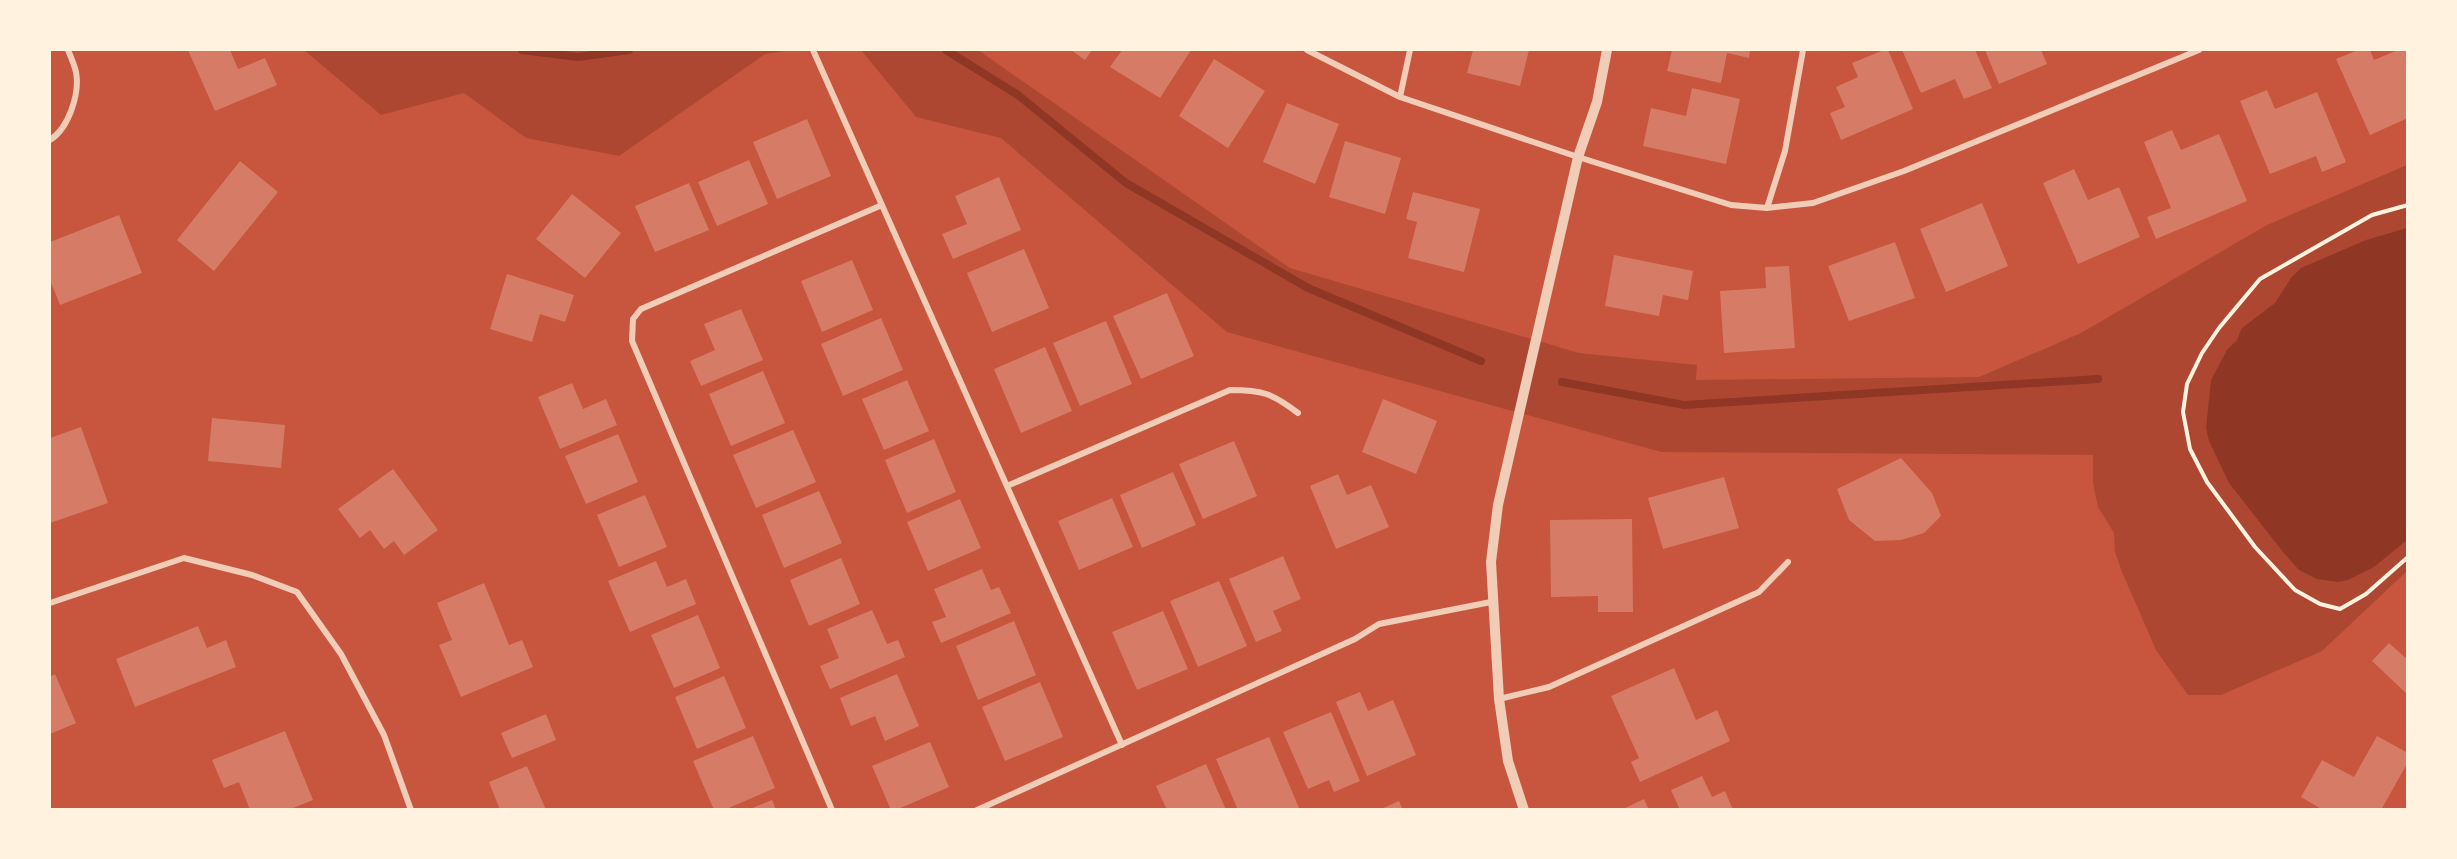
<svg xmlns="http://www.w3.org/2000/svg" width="2457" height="859" font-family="Inter,sans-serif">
<rect width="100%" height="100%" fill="#c8553d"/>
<!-- green -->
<path fill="#ae4732" d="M 304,50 L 791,50 L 765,54 L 619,156 L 526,138 L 464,93 L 381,115 Z
M 861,50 L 978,50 L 1290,268 L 1579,353 L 1697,365 L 1696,380 L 1979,377 L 2081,333 L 2267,225 L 2407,165 L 2407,571 L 2322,651 L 2221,695 L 2188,695 L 2156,650 L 2122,572 L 2115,552 L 2114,533 L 2098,507 L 2093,483 L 2093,455 L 1661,452 L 1227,332 L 1001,138 L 916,117 Z"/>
<!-- water -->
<path fill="#8f3625" d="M 2407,228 L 2407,540 L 2374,567 L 2348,580 L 2338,582 L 2317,579 L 2299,570 L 2283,552 L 2229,483 L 2209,441 L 2206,428 L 2211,380 L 2227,350 L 2237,340 L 2242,328 L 2275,303 L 2291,278 L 2301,268 L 2366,240 Z"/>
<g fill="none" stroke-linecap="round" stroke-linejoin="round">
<!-- stream -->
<path stroke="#8f3625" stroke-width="8" d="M 522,50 L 578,57 L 629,50
M 946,50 L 1018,95 L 1126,183 L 1308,288 L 1481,361
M 1562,382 L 1684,405 L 2098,379"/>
</g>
<!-- building -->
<path fill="#d67c66" d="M 188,50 L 230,50 L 238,69 L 265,58 L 277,85 L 215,111 Z
M 1071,50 L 1092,50 L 1085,60 Z
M 1122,50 L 1191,50 L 1160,98 L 1110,67 Z
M 1473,50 L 1529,50 L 1520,86 L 1467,73 Z
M 1672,50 L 1750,50 L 1749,58 L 1727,53 L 1721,83 L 1667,71 Z
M 1884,50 L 1888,50 L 1913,109 L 1841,140 L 1830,113 L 1845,107 L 1836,87 L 1858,77 L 1852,63 Z
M 1902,50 L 1975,50 L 1992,88 L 1964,99 L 1955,79 L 1921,93 Z
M 1985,50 L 2041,50 L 2047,64 L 1999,84 Z
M 2358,50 L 2370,50 L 2374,60 L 2398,50 L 2408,50 L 2408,118 L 2370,135 L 2336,59 Z
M 1214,59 L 1265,91 L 1228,148 L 1179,116 Z
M 1692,88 L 1740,99 L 1726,164 L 1643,146 L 1651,108 L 1686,116 Z
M 2267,90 L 2275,109 L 2317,92 L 2346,162 L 2322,172 L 2316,156 L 2270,174 L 2240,101 Z
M 1287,103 L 1339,124 L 1315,184 L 1263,162 Z
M 807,119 L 831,176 L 777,199 L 753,142 Z
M 2172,130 L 2181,150 L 2219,134 L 2247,201 L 2156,239 L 2147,217 L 2171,208 L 2144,142 Z
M 1345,141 L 1401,158 L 1385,214 L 1329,197 Z
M 749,160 L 768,204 L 717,226 L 698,182 Z
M 240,161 L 278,192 L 214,271 L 177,240 Z
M 2074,169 L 2088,200 L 2119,187 L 2140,237 L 2078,264 L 2043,183 Z
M 999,177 L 1021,230 L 953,259 L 942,234 L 967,224 L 955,196 Z
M 689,183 L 709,230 L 655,252 L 635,206 Z
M 1413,192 L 1480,209 L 1464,272 L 1408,258 L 1417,222 L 1406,219 Z
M 572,194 L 621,233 L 585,278 L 536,239 Z
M 1982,203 L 2008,266 L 1946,292 L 1920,229 Z
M 119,215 L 142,273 L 60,305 L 50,280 L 50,242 Z
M 1895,242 L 1915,298 L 1849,321 L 1828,266 Z
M 1024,249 L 1049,308 L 992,332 L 967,273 Z
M 1614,255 L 1693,271 L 1688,300 L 1663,295 L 1659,316 L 1605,306 Z
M 852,260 L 873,310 L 822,332 L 801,281 Z
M 1789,266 L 1795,348 L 1724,353 L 1720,291 L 1766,288 L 1765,267 Z
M 507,274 L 574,295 L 565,322 L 540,314 L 532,342 L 490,329 Z
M 1167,293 L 1194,356 L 1141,379 L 1113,316 Z
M 741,309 L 763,360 L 701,386 L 690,361 L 715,350 L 704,324 Z
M 881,318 L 903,370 L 843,396 L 821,344 Z
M 1106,321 L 1132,384 L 1080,406 L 1053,343 Z
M 1045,347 L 1072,411 L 1021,433 L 994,369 Z
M 763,371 L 785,423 L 731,446 L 709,394 Z
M 907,380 L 929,431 L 884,450 L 862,399 Z
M 572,383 L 583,409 L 606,399 L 617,425 L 560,449 L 538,397 Z
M 1383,399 L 1437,421 L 1416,474 L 1362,452 Z
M 212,418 L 285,425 L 281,468 L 208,461 Z
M 81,427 L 108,503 L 50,523 L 50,438 Z
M 793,430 L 816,482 L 756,508 L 733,455 Z
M 618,434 L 638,482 L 586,504 L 565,456 Z
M 934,439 L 956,492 L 907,513 L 885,460 Z
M 1234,441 L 1257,496 L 1203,519 L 1179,464 Z
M 1901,458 L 1932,493 L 1941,516 L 1924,533 L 1901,540 L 1875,541 L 1849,520 L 1837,489 Z
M 393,469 L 438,530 L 404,555 L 394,541 L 384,549 L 370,530 L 360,538 L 338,509 Z
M 1173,472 L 1196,525 L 1142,548 L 1120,495 Z
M 1338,474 L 1347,495 L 1371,485 L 1389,527 L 1336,549 L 1310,486 Z
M 1724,477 L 1739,528 L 1663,549 L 1648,498 Z
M 819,491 L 842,543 L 784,568 L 762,515 Z
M 645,495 L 667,547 L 619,567 L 597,515 Z
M 1112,498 L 1133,547 L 1079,570 L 1058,521 Z
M 960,499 L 981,548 L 928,571 L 907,522 Z
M 1632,519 L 1633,612 L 1598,612 L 1598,596 L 1551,597 L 1550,520 Z
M 1283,556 L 1301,599 L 1273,611 L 1282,631 L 1256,642 L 1229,579 Z
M 841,558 L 860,604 L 809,626 L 790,580 Z
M 656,561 L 667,587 L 686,579 L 696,604 L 630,632 L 608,581 Z
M 982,569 L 991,590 L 999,587 L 1011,613 L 941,643 L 932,622 L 946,617 L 934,589 Z
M 1219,581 L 1247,646 L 1198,667 L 1170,601 Z
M 484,583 L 509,645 L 522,640 L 533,667 L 461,697 L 439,645 L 452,640 L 437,603 Z
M 872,610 L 887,644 L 898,640 L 905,657 L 830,689 L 820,666 L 839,658 L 827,629 Z
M 1163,611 L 1188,669 L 1137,690 L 1112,632 Z
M 698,615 L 720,668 L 674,688 L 651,635 Z
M 1014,621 L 1036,675 L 978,700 L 956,646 Z
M 198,626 L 207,648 L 226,640 L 236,667 L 135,707 L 116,659 Z
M 2389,643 L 2408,660 L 2408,695 L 2372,661 Z
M 1674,668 L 1696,720 L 1717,710 L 1730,741 L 1640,782 L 1631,762 L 1639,758 L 1611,696 Z
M 55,674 L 76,723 L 50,734 L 50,677 Z
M 897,674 L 919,726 L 885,741 L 875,716 L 851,726 L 840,698 Z
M 724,676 L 746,728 L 697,749 L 675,697 Z
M 1040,682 L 1063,737 L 1005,761 L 982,707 Z
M 1360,692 L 1368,711 L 1393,700 L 1416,755 L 1367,776 L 1336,702 Z
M 1331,712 L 1360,781 L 1334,792 L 1329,780 L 1308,789 L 1283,732 Z
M 546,714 L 556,740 L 512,758 L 501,733 Z
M 285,731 L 313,800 L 288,810 L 250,810 L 239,782 L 224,788 L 212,760 Z
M 753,736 L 775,788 L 724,810 L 714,810 L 693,761 Z
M 2377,736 L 2408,753 L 2408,762 L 2381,810 L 2323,810 L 2301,797 L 2322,760 L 2354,777 Z
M 1269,737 L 1299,808 L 1238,810 L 1216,759 Z
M 930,742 L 949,787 L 896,810 L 891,810 L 872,766 Z
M 1206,764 L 1226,810 L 1167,810 L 1156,786 Z
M 527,766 L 546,810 L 500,810 L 489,782 Z
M 1702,776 L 1712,797 L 1725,791 L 1733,810 L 1680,810 L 1671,790 Z
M 1644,799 L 1649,810 L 1621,810 Z
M 772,800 L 776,810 L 750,810 L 750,809 Z
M 1399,801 L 1403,810 L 1379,810 Z"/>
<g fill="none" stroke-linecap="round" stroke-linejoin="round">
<!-- path -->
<path stroke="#fff3e0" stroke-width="4" d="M 2408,205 L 2372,215 L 2260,279 L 2219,328 L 2202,353 L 2187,384 L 2183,412 L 2190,449 L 2207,482 L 2255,547 L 2295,590 L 2320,604 L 2340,609 L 2366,594 L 2408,557"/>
<!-- minor -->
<path stroke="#f1ccb7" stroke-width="6" d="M 813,50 L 1122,745
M 1307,50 L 1400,97 L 1578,157 L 1731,205 L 1767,208 L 1813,203 L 1904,171 L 2199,50
M 1400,97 L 1410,50
M 50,140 C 69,128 80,93 76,72 C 74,64 71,57 68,50
M 1767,208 L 1785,151 L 1803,50
M 1007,486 L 1230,390 C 1262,390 1272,393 1298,413
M 50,603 L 184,558 L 252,575 L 297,592 L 341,654 L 384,735 L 411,810
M 1499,699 L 1549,687 L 1759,592 L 1788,562
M 832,810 L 632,341 L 633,319 L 641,309 L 882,205
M 977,810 L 1355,639 L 1379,624 L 1491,602"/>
<!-- tertiary -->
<path stroke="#f1ccb7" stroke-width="10" d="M 1524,810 L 1508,761 L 1499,699 L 1491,562 L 1498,505 L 1578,157 L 1597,102 L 1607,50"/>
</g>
<!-- border -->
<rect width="2457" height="859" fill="none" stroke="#fff3e0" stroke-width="102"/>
</svg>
